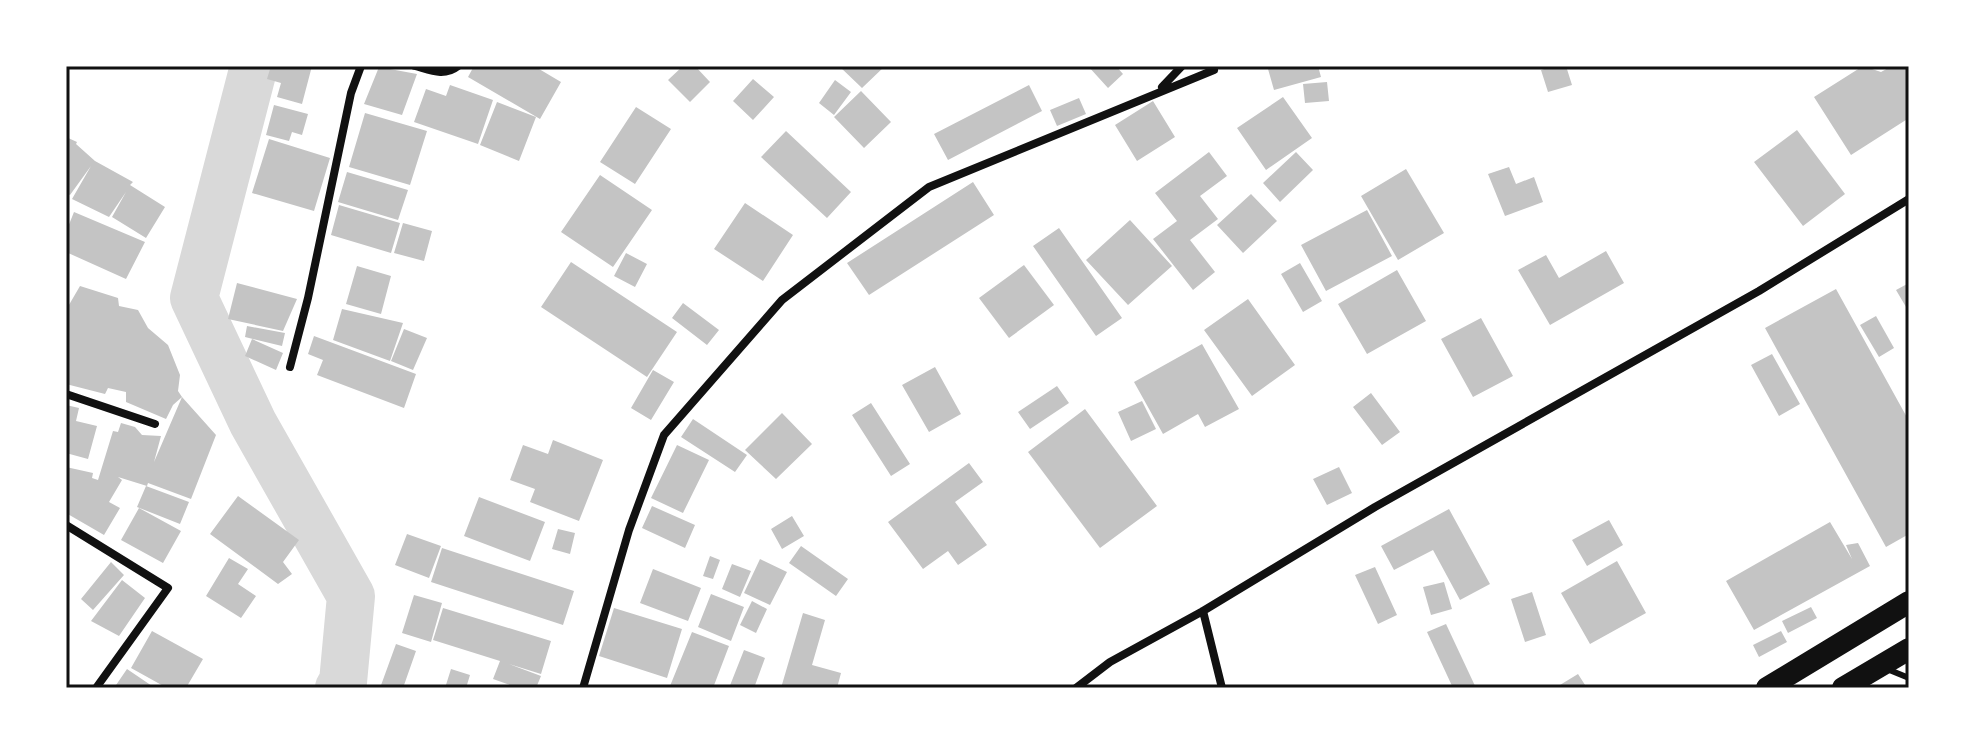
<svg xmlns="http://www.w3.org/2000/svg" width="1975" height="754" font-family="Karla,sans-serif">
<rect width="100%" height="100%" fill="#fff"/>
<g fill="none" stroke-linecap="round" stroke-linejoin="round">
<!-- river -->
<path stroke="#d9d9d9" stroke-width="48" d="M 254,66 L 194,298 L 253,423 L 351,596 L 343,682 L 339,688"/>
</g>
<!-- building -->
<path fill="#c4c4c4" d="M 271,66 L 312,66 L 302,104 L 277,97 L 281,83 L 267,79 Z
M 474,66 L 534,66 L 561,82 L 540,119 L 468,77 Z
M 683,66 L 695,66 L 710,82 L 690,102 L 668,80 Z
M 839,66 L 885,66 L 862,88 Z
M 1088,66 L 1116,66 L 1123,74 L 1108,88 Z
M 1280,66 L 1318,66 L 1321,77 L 1274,90 L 1268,69 Z
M 1554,66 L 1566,66 L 1572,85 L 1548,92 L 1541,70 Z
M 1863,66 L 1881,72 L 1892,66 L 1909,66 L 1909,118 L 1851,155 L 1814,97 Z
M 379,67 L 417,74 L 402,115 L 364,104 Z
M 753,79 L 774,97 L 753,120 L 733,101 Z
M 835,80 L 851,92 L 834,115 L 819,103 Z
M 1327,82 L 1329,101 L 1305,103 L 1303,84 Z
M 450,85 L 493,100 L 478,144 L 414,122 L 426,89 L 446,96 Z
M 1029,85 L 1042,111 L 948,160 L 934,134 Z
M 861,91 L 891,122 L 864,148 L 834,117 Z
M 1283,97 L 1312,138 L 1266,170 L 1237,128 Z
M 1079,98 L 1086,114 L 1057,126 L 1050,110 Z
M 1153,101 L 1175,137 L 1137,161 L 1115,125 Z
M 497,102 L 536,117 L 519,161 L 480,145 Z
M 274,105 L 308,114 L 302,135 L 292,132 L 289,141 L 266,135 Z
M 636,107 L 671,129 L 635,184 L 600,162 Z
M 365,113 L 427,131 L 410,185 L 349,167 Z
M 1797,130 L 1845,194 L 1803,226 L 1754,162 Z
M 786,131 L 851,192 L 827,218 L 761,157 Z
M 66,137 L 77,142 L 76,144 L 95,161 L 133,182 L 130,185 L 165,207 L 146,238 L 112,217 L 126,192 L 109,217 L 72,199 L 91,166 L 70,195 L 66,193 Z
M 269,139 L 330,158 L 314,211 L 252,193 Z
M 1209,152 L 1227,176 L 1200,196 L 1218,219 L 1190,240 L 1215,272 L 1193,290 L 1153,239 L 1177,221 L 1155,193 Z
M 1296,152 L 1313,170 L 1280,202 L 1263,183 Z
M 1509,167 L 1516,184 L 1534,177 L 1543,202 L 1505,216 L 1488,174 Z
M 1406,169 L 1444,233 L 1398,260 L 1361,196 Z
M 347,172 L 408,190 L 398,220 L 338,202 Z
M 600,175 L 652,210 L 613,267 L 561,232 Z
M 973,182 L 994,215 L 869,295 L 847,263 Z
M 1251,194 L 1277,221 L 1243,253 L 1217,225 Z
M 745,203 L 793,235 L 763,281 L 714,249 Z
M 339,205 L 400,223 L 391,253 L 331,235 Z
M 1367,210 L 1392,256 L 1326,291 L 1301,245 Z
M 74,212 L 145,242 L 126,279 L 66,252 L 66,232 Z
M 1130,220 L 1172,266 L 1128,305 L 1086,260 Z
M 403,223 L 432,231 L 424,261 L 394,253 Z
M 1059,228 L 1122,318 L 1096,336 L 1033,246 Z
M 1606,251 L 1624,283 L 1550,325 L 1518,270 L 1546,255 L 1559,278 Z
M 626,253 L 647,264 L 635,287 L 614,276 Z
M 571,262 L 677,332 L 647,377 L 541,307 Z
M 1300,263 L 1322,301 L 1303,312 L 1281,274 Z
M 1024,265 L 1054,305 L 1009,338 L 979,298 Z
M 357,266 L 391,276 L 381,314 L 346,304 Z
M 1397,270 L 1426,321 L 1367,354 L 1338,304 Z
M 237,283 L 297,299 L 283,331 L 228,319 Z
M 1909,283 L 1909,312 L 1896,290 Z
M 80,286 L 118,298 L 119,306 L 138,310 L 148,328 L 168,345 L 180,375 L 178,391 L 182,397 L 173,405 L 166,419 L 126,402 L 126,392 L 108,388 L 105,394 L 66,384 L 66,310 Z
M 1836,289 L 1909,421 L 1909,534 L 1886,547 L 1765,328 Z
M 1248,299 L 1295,365 L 1252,396 L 1204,330 Z
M 683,303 L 719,330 L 707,345 L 672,318 Z
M 342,309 L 403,323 L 390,361 L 333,340 Z
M 1876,316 L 1894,348 L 1879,357 L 1860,325 Z
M 1481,318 L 1513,376 L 1473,397 L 1441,339 Z
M 247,326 L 285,333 L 282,346 L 245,337 Z
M 404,329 L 427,338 L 413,370 L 391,361 Z
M 314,336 L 416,374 L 404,408 L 317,375 L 323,360 L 308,354 Z
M 252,339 L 283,353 L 276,370 L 245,356 Z
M 1202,344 L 1239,409 L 1205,427 L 1198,414 L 1163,434 L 1134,382 Z
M 1772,354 L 1800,404 L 1779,416 L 1751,365 Z
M 935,367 L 961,414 L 929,432 L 902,385 Z
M 653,370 L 674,382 L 651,420 L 631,408 Z
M 1057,386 L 1069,403 L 1030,429 L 1018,412 Z
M 1371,393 L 1400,432 L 1382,445 L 1353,407 Z
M 182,397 L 216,435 L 191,499 L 148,483 L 147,486 L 118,477 L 122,480 L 109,502 L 120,508 L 104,535 L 66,513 L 66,467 L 93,473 L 92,478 L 98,480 L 113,431 L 118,432 L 121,423 L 135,427 L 142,435 L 161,436 L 154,462 Z
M 1142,401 L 1156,429 L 1131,441 L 1118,412 Z
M 871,403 L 910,464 L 891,476 L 852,415 Z
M 66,405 L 79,408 L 76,421 L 97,426 L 88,459 L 66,453 Z
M 1085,409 L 1157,506 L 1100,548 L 1028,452 Z
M 782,413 L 812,444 L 776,479 L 745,450 Z
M 693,419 L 747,455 L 735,472 L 681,437 Z
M 553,440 L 603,460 L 579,521 L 530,502 L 535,489 L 510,480 L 523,445 L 548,454 Z
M 677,445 L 709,460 L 683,513 L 651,498 Z
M 969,463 L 983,482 L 955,502 L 987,545 L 958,565 L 948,551 L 923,569 L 888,522 Z
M 1339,467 L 1352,493 L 1327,505 L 1313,479 Z
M 146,486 L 189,502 L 180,524 L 137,507 Z
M 238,496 L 299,540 L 283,562 L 292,574 L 278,584 L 210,534 Z
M 479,497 L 545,522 L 530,561 L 464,536 Z
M 652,506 L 695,525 L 685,548 L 642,528 Z
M 139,508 L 181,531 L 163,563 L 121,540 Z
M 1449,509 L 1490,584 L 1460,600 L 1433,550 L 1394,570 L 1381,546 Z
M 792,516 L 804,536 L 782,549 L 771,529 Z
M 1609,520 L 1623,545 L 1587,566 L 1572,540 Z
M 1830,522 L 1852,559 L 1846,545 L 1858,543 L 1870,566 L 1754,630 L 1726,581 Z
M 558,529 L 575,533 L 570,554 L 552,549 Z
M 407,534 L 441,546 L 429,578 L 395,565 Z
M 801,546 L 848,579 L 836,596 L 789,563 Z
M 442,548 L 574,591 L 563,625 L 431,582 Z
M 710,556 L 720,560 L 713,579 L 703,576 Z
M 229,558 L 248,569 L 238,584 L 256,596 L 241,618 L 206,596 Z
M 760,559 L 787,572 L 770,605 L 744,593 Z
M 1617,561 L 1646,613 L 1590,644 L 1561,593 Z
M 111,562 L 124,575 L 93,610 L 81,599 Z
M 732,564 L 751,571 L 740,597 L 722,589 Z
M 1375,567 L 1397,615 L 1378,624 L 1355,575 Z
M 653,569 L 701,588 L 688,621 L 640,603 Z
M 122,580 L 145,598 L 119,636 L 91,621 Z
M 1444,582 L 1452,609 L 1431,615 L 1423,587 Z
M 1532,592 L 1546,635 L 1525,642 L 1511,599 Z
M 711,594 L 744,607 L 731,641 L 698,627 Z
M 414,595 L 442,603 L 431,642 L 402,633 Z
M 752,601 L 767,609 L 756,633 L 740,625 Z
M 1811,607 L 1817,618 L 1788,633 L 1782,621 Z
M 443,608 L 551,641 L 541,674 L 509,664 L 541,676 L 536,688 L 518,688 L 493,679 L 500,661 L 433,640 Z
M 614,608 L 682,629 L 667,678 L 599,656 Z
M 803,613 L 825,620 L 812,665 L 841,673 L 837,688 L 781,688 Z
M 1446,624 L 1476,688 L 1453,688 L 1427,632 Z
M 152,631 L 203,659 L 186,688 L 167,688 L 131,668 Z
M 1781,631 L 1787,642 L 1759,657 L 1753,645 Z
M 692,632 L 729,646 L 713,688 L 670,686 Z
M 396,644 L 416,651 L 403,688 L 380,688 Z
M 744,650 L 765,658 L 754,688 L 729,688 Z
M 127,669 L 155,688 L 114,688 Z
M 451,669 L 470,675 L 466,688 L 445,688 Z
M 1578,674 L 1587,688 L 1555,688 Z"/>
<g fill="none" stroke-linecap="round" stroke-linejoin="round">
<!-- service -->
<path stroke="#111" stroke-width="6" d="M 1887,669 L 1909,678"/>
<!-- minor -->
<path stroke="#111" stroke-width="8" d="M 415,66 C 430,70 444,77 458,66
M 1162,87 L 1182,66
M 290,367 L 308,298 L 351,93 L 361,66
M 66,394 L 155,424
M 66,525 L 168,588 L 96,688
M 1203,611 L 1222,688
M 583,688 L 629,530 L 664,435 L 782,300 L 929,187 L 1214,70
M 1076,688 L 1110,662 L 1203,611 L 1375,507 L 1759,291 L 1909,199"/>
<!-- trunk -->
<path stroke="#111" stroke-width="22" d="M 1767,688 L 1909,602
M 1843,688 L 1909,649"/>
</g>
<!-- border -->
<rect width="1975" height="754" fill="none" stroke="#ffffff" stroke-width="136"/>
<rect x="68" y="68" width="1839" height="618" fill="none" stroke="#111" stroke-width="3"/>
</svg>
